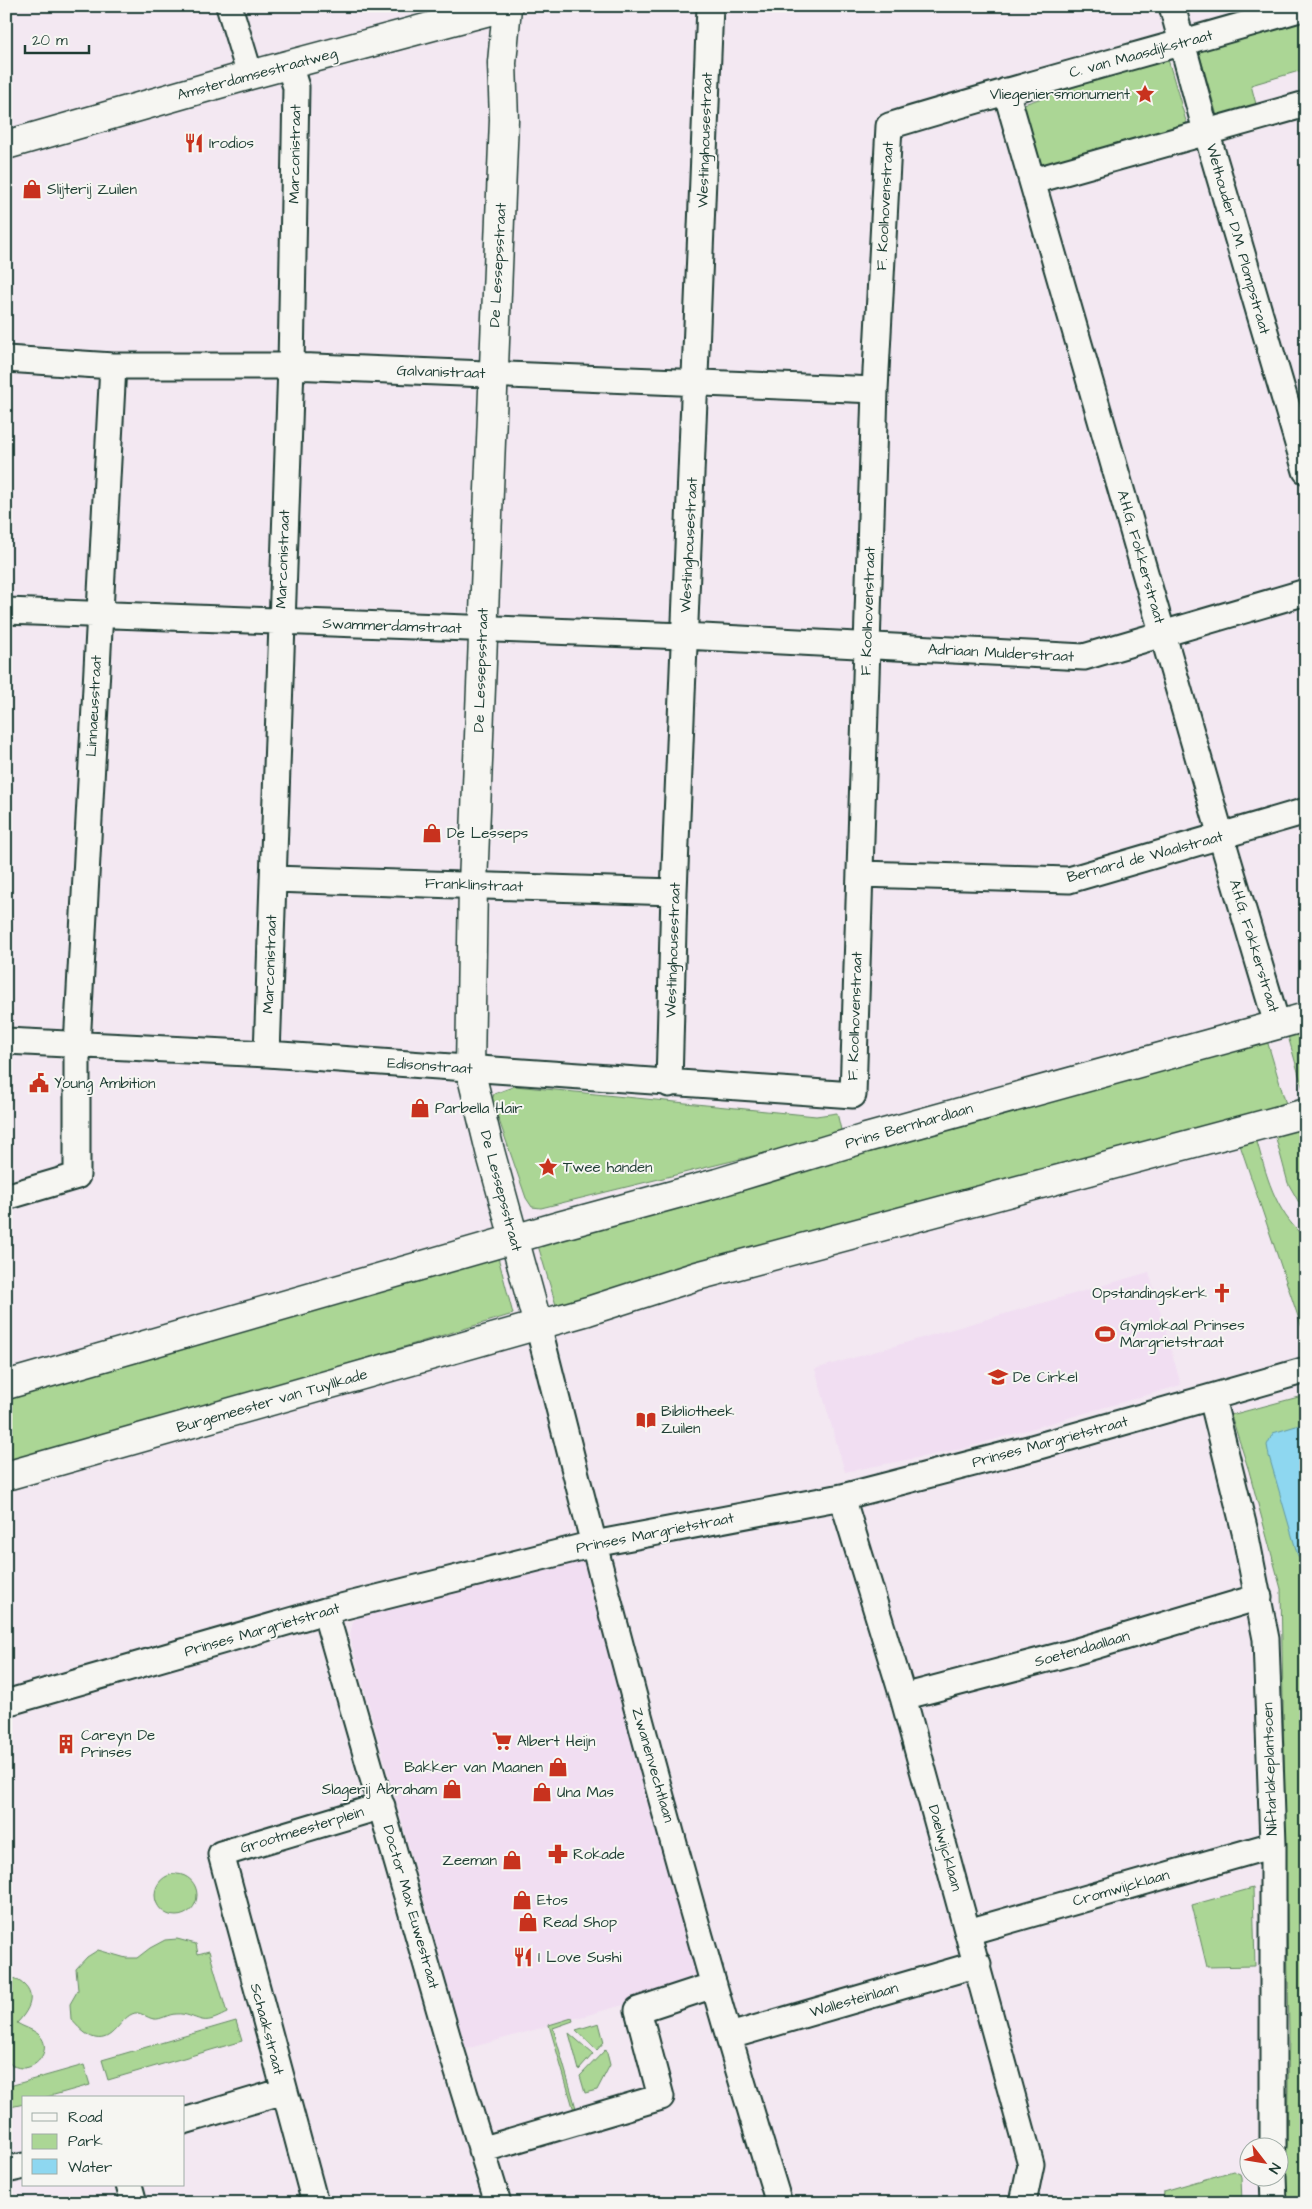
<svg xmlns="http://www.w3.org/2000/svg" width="1312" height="2209" font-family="'Architects Daughter',sans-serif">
<rect width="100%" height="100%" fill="#f3e8f2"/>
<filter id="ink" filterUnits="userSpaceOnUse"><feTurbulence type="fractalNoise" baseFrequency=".02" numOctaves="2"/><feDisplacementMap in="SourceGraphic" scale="10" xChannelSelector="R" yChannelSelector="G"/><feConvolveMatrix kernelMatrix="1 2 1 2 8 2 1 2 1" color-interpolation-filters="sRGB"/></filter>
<g filter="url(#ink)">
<!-- built -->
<path fill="#f1def2" d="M 1149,1272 L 1181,1385 L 962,1449 L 845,1472 L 815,1369 Z
M 576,1556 L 591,1566 L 701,1977 L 691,1986 L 466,2049 L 352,1645 L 350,1634 L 353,1622 L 360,1612 Z"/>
<!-- green -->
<path fill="#abd695" stroke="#658a64" d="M 1306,19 L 1306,69 L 1251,85 L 1257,108 L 1218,119 L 1198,49 Z
M 1167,56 L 1188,128 L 1041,169 L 1021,105 Z
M 1306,1031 L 1306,1100 L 1288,1036 Z
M 1266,1037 L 1288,1111 L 556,1305 L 536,1239 Z
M 515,1086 L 816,1116 L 837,1113 L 842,1134 L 541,1208 L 532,1207 L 526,1198 L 492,1100 L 494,1094 Z
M 1306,1125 L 1306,1215 L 1288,1183 L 1274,1131 Z
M 1255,1135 C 1267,1176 1273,1209 1306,1239 L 1306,1340 L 1238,1139 Z
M 498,1257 L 513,1314 L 6,1467 L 6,1392 Z
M 1306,1395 L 1306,2203 L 1286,2203 L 1289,2031 L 1281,1589 L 1249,1471 L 1231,1415 Z
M155 1895a21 21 0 1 1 42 0a21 21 0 1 1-42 0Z
M 1253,1888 L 1255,1966 L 1207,1967 L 1192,1905 Z
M 177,1939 L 196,1944 L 198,1954 L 209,1951 L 227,2013 C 220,2016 211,2022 202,2020 C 193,2018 186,2013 176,2014 C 168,2014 161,2020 154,2019 C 146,2018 140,2010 132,2014 C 119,2020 113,2042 95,2038 C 86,2036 77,2026 71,2019 L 70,2004 L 78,1990 L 76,1969 L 87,1957 L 98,1950 L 126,1958 L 137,1958 L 150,1948 L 165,1940 Z
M 6,1975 C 34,1985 38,2001 17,2023 C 23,2027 32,2029 38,2034 C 58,2051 27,2083 6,2060 Z
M 572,2018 L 573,2021 L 553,2028 L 576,2108 L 595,2103 L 597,2108 L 575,2114 L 549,2025 Z
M 236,2021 L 242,2041 L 108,2080 L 102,2060 Z
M 599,2023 L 604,2042 L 597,2050 L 576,2030 Z
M 569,2033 L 593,2054 L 579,2070 Z
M 606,2049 L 610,2065 L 597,2090 L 585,2093 L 580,2076 Z
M 84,2065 L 90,2085 L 43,2098 L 24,2098 L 24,2104 L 6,2108 L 6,2087 Z
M 1233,2171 L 1240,2174 L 1241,2177 L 1242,2203 L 1163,2203 L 1164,2191 Z"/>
<!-- water -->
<path fill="#8ed7f0" stroke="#6299a5" d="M 1306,1423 L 1306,1563 L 1299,1558 L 1297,1553 L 1269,1456 L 1267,1445 L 1273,1433 Z"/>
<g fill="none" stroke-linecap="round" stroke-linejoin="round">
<defs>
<path id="street" d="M 229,6 L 250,75
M 1172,6 L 1206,131 L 1306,471
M 1006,91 L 1221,836 L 1277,1024
M 1033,181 L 1306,104
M 6,359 L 113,366 L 291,366 L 875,390
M 6,611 L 684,636 L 1084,657 L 1306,592
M 860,874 L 1069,880 L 1306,811
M 273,879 L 674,892
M 6,1041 L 267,1054 L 853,1095 L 875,390 L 889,126 C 1027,84 1167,48 1306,7
M 267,1054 L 291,366 L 296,87 L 289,65
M 669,1084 L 674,892 L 710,6
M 6,1197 L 77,1176 L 77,1046 L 113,366
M 538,1325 C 612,1619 689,1913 779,2203
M 1212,1398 L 1245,1532 L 1266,1639 L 1273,1845 L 1273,2146
M 842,1497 L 903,1697 L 1031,2164 L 1023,2203
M 325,1611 L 450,2046 L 498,2203
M 903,1697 L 1074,1652 L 1259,1597
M 6,1703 L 325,1611 L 594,1544 L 842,1497 L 1032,1448 L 1306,1370
M 968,1932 L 1273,1845
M 730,2036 L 978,1964
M 184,2121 L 284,2091
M 481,2150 L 661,2097 L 638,2010 L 714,1985
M 6,2170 L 24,2166
M 1273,2176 L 1274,2203
M 129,2185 L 134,2203
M 315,2203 L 221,1854 L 382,1806"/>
<path id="secondary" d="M 507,7 L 502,63 L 504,120 L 473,884 L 470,1069 L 490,1151 L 538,1325
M 6,145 L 250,75 L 508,6
M 6,1385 L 559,1226 L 717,1183 L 866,1138 L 1306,1017
M 6,1476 L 588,1311 L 697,1276 L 1306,1113"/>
</defs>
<!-- street casing -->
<use href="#street" stroke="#1f3d34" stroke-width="29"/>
<!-- secondary casing -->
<use href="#secondary" stroke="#1f3d34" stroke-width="31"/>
<!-- street -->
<use href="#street" stroke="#f6f6f2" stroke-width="25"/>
<!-- secondary -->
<use href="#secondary" stroke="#f6f6f2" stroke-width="28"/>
</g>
</g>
<!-- icons -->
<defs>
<symbol id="sight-bare" viewBox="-9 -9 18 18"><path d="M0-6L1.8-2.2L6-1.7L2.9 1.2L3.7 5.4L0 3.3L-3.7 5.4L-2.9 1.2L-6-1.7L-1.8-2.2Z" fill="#c8321e" stroke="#f6f6f2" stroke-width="2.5" paint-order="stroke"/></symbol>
<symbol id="restaurant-bare" viewBox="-9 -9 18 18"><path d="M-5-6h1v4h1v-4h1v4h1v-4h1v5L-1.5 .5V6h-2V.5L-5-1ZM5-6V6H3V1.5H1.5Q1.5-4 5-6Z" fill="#c8321e" stroke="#f6f6f2" stroke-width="2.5" paint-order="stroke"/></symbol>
<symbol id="shop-bare" viewBox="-9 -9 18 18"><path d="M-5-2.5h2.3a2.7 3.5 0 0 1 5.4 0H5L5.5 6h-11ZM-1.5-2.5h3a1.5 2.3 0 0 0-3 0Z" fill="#c8321e" stroke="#f6f6f2" stroke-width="2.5" paint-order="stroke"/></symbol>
<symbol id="civic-bare" viewBox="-9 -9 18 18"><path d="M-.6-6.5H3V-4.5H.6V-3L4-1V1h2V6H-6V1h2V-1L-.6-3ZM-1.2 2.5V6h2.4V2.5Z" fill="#c8321e" stroke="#f6f6f2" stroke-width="2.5" paint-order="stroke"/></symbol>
<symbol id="church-bare" viewBox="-9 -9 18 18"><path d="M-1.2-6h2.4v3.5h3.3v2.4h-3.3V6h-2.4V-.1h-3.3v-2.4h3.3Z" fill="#c8321e" stroke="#f6f6f2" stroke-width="2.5" paint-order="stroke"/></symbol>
<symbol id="stadium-bare" viewBox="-9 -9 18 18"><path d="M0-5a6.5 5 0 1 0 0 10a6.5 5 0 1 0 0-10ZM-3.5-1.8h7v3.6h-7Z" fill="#c8321e" stroke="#f6f6f2" stroke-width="2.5" paint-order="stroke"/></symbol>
<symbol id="school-bare" viewBox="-9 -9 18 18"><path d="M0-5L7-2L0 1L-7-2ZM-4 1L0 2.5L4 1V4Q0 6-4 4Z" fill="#c8321e" stroke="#f6f6f2" stroke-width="2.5" paint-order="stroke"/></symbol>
<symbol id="library-bare" viewBox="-9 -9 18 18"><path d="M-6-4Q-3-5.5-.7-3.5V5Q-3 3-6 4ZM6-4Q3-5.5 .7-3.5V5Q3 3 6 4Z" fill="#c8321e" stroke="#f6f6f2" stroke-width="2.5" paint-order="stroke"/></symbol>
<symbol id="supermarket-bare" viewBox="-9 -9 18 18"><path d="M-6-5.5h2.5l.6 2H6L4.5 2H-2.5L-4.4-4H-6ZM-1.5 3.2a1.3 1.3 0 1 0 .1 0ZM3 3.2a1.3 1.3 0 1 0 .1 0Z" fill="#c8321e" stroke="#f6f6f2" stroke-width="2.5" paint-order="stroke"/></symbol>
<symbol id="building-bare" viewBox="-9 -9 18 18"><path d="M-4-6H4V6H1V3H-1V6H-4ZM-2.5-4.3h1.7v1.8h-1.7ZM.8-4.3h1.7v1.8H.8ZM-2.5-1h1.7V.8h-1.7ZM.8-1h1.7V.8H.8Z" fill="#c8321e" stroke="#f6f6f2" stroke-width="2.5" paint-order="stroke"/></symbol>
<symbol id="pharmacy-bare" viewBox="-9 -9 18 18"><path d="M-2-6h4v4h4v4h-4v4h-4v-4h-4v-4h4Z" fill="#c8321e" stroke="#f6f6f2" stroke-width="2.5" paint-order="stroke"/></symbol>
</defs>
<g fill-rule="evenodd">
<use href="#sight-bare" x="1131" y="80" width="28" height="28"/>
<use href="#restaurant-bare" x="180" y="129" width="28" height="28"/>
<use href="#shop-bare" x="18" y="175" width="28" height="28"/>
<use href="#shop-bare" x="418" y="819" width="28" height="28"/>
<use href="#civic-bare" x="25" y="1069" width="28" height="28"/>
<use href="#shop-bare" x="406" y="1094" width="28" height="28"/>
<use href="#sight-bare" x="534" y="1153" width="28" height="28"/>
<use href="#church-bare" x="1208" y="1279" width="28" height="28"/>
<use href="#stadium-bare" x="1091" y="1320" width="28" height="28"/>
<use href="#school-bare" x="984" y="1363" width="28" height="28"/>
<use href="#library-bare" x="632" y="1406" width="28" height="28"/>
<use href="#supermarket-bare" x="488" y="1727" width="28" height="28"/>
<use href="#building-bare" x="52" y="1730" width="28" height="28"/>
<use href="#shop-bare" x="544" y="1753" width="28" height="28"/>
<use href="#shop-bare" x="438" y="1775" width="28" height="28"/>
<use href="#shop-bare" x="528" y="1778" width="28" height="28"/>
<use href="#pharmacy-bare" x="544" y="1840" width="28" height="28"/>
<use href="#shop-bare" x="498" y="1846" width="28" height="28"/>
<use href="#shop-bare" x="508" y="1886" width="28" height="28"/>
<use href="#shop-bare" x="514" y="1908" width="28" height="28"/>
<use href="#restaurant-bare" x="509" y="1943" width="28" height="28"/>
</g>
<g text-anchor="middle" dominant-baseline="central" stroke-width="4" stroke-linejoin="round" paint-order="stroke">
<!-- street labels -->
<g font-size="15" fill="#1f3d34" stroke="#f6f6f2">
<text transform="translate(1141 54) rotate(-15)">C. van Maasdijkstraat</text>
<text transform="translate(257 74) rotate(-15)">Amsterdamsestraatweg</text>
<text transform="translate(705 140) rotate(-88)">Westinghousestraat</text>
<text transform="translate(295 154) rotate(-89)">Marconistraat</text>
<text transform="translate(885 206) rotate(-87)">F. Koolhovenstraat</text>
<text transform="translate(1238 239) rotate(74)">Wethouder D.M. Plompstraat</text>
<text transform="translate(498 265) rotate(-87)">De Lessepsstraat</text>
<text transform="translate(441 372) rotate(2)">Galvanistraat</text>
<text transform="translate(689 545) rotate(-87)">Westinghousestraat</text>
<text transform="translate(1141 557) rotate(74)">A.H.G. Fokkerstraat</text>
<text transform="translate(283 559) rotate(-88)">Marconistraat</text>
<text transform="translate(868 611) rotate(-88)">F. Koolhovenstraat</text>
<text transform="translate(392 626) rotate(2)">Swammerdamstraat</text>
<text transform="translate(1001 653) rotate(3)">Adriaan Mulderstraat</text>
<text transform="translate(481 670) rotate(-88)">De Lessepsstraat</text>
<text transform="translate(94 706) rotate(-87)">Linnaeusstraat</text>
<text transform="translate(1145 857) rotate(-15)">Bernard de Waalstraat</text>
<text transform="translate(474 885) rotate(2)">Franklinstraat</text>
<text transform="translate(1254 946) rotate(73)">A.H.G. Fokkerstraat</text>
<text transform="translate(673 950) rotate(-88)">Westinghousestraat</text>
<text transform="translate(270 964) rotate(-88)">Marconistraat</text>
<text transform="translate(855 1016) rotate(-88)">F. Koolhovenstraat</text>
<text transform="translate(430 1066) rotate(4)">Edisonstraat</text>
<text transform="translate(909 1126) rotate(-16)">Prins Bernhardlaan</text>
<text transform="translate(501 1191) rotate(75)">De Lessepsstraat</text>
<text transform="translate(272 1401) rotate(-16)">Burgemeester van Tuyllkade</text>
<text transform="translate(1050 1442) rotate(-15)">Prinses Margrietstraat</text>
<text transform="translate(655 1533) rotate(-11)">Prinses Margrietstraat</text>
<text transform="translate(262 1630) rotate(-16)">Prinses Margrietstraat</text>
<text transform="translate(1082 1649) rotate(-16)">Soetendaallaan</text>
<text transform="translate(653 1765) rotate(74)">Zwanenvechtlaan</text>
<text transform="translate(1270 1769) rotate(-92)">Niftarlakeplantsoen</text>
<text transform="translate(302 1830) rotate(-17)">Grootmeesterplein</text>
<text transform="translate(945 1848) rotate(74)">Daelwijcklaan</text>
<text transform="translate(1121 1888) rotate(-16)">Cromwijcklaan</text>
<text transform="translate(411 1907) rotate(74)">Doctor Max Euwestraat</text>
<text transform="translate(854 2000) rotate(-16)">Wallesteinlaan</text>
<text transform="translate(267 2029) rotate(75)">Schaakstraat</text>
</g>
<!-- poi labels -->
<g font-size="15" fill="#1f3d34" stroke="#f6f6f2" text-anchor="start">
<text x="1130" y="94" text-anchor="end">Vliegeniersmonument</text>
<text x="209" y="143">Irodios</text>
<text x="47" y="189">Slijterij Zuilen</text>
<text x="447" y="833">De Lesseps</text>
<text x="54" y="1083">Young Ambition</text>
<text x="435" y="1108">Parbella Hair</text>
<text x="563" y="1167">Twee handen</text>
<text x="1207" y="1293" text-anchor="end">Opstandingskerk</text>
<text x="1120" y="1325">Gymlokaal Prinses<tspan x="1120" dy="17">Margrietstraat</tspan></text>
<text x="1013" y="1377">De Cirkel</text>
<text x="661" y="1411">Bibliotheek<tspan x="661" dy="17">Zuilen</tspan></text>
<text x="81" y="1735">Careyn De<tspan x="81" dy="17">Prinses</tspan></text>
<text x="517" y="1741">Albert Heijn</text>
<text x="543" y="1767" text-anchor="end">Bakker van Maanen</text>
<text x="437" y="1789" text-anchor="end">Slagerij Abraham</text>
<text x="557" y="1792">Una Mas</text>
<text x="573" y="1854">Rokade</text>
<text x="497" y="1860" text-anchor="end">Zeeman</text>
<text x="537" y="1900">Etos</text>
<text x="543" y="1922">Read Shop</text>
<text x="538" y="1957">I Love Sushi</text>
</g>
</g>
<!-- margin -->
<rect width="1312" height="2209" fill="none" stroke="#f6f6f2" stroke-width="25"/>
<rect x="12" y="12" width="1287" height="2184" fill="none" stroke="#1f3d34" stroke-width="2" filter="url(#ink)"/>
<!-- legend -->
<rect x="22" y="2096" width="162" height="90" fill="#f6f6f2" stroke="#a0aca6"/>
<rect x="32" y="2113" width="25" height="8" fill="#f6f6f2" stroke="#a0aca6"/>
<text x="68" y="2122" font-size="15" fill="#1f3d34">Road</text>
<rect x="32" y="2134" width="25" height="15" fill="#abd695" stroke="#a0aca6"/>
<text x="68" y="2146" font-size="15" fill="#1f3d34">Park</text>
<rect x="32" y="2159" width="25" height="15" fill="#8ed7f0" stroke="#a0aca6"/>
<text x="68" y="2172" font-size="15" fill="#1f3d34">Water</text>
<!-- north arrow -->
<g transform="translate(1264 2162) rotate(121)"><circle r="24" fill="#f6f6f2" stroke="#a0aca6"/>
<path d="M0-4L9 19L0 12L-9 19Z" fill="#c8321e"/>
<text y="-8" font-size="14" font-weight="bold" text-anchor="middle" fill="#1f3d34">N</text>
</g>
<!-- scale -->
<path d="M25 45v8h64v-8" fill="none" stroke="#1f3d34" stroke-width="2.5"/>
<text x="32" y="45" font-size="15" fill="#1f3d34" stroke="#f6f6f2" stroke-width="4" paint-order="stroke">20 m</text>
</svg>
